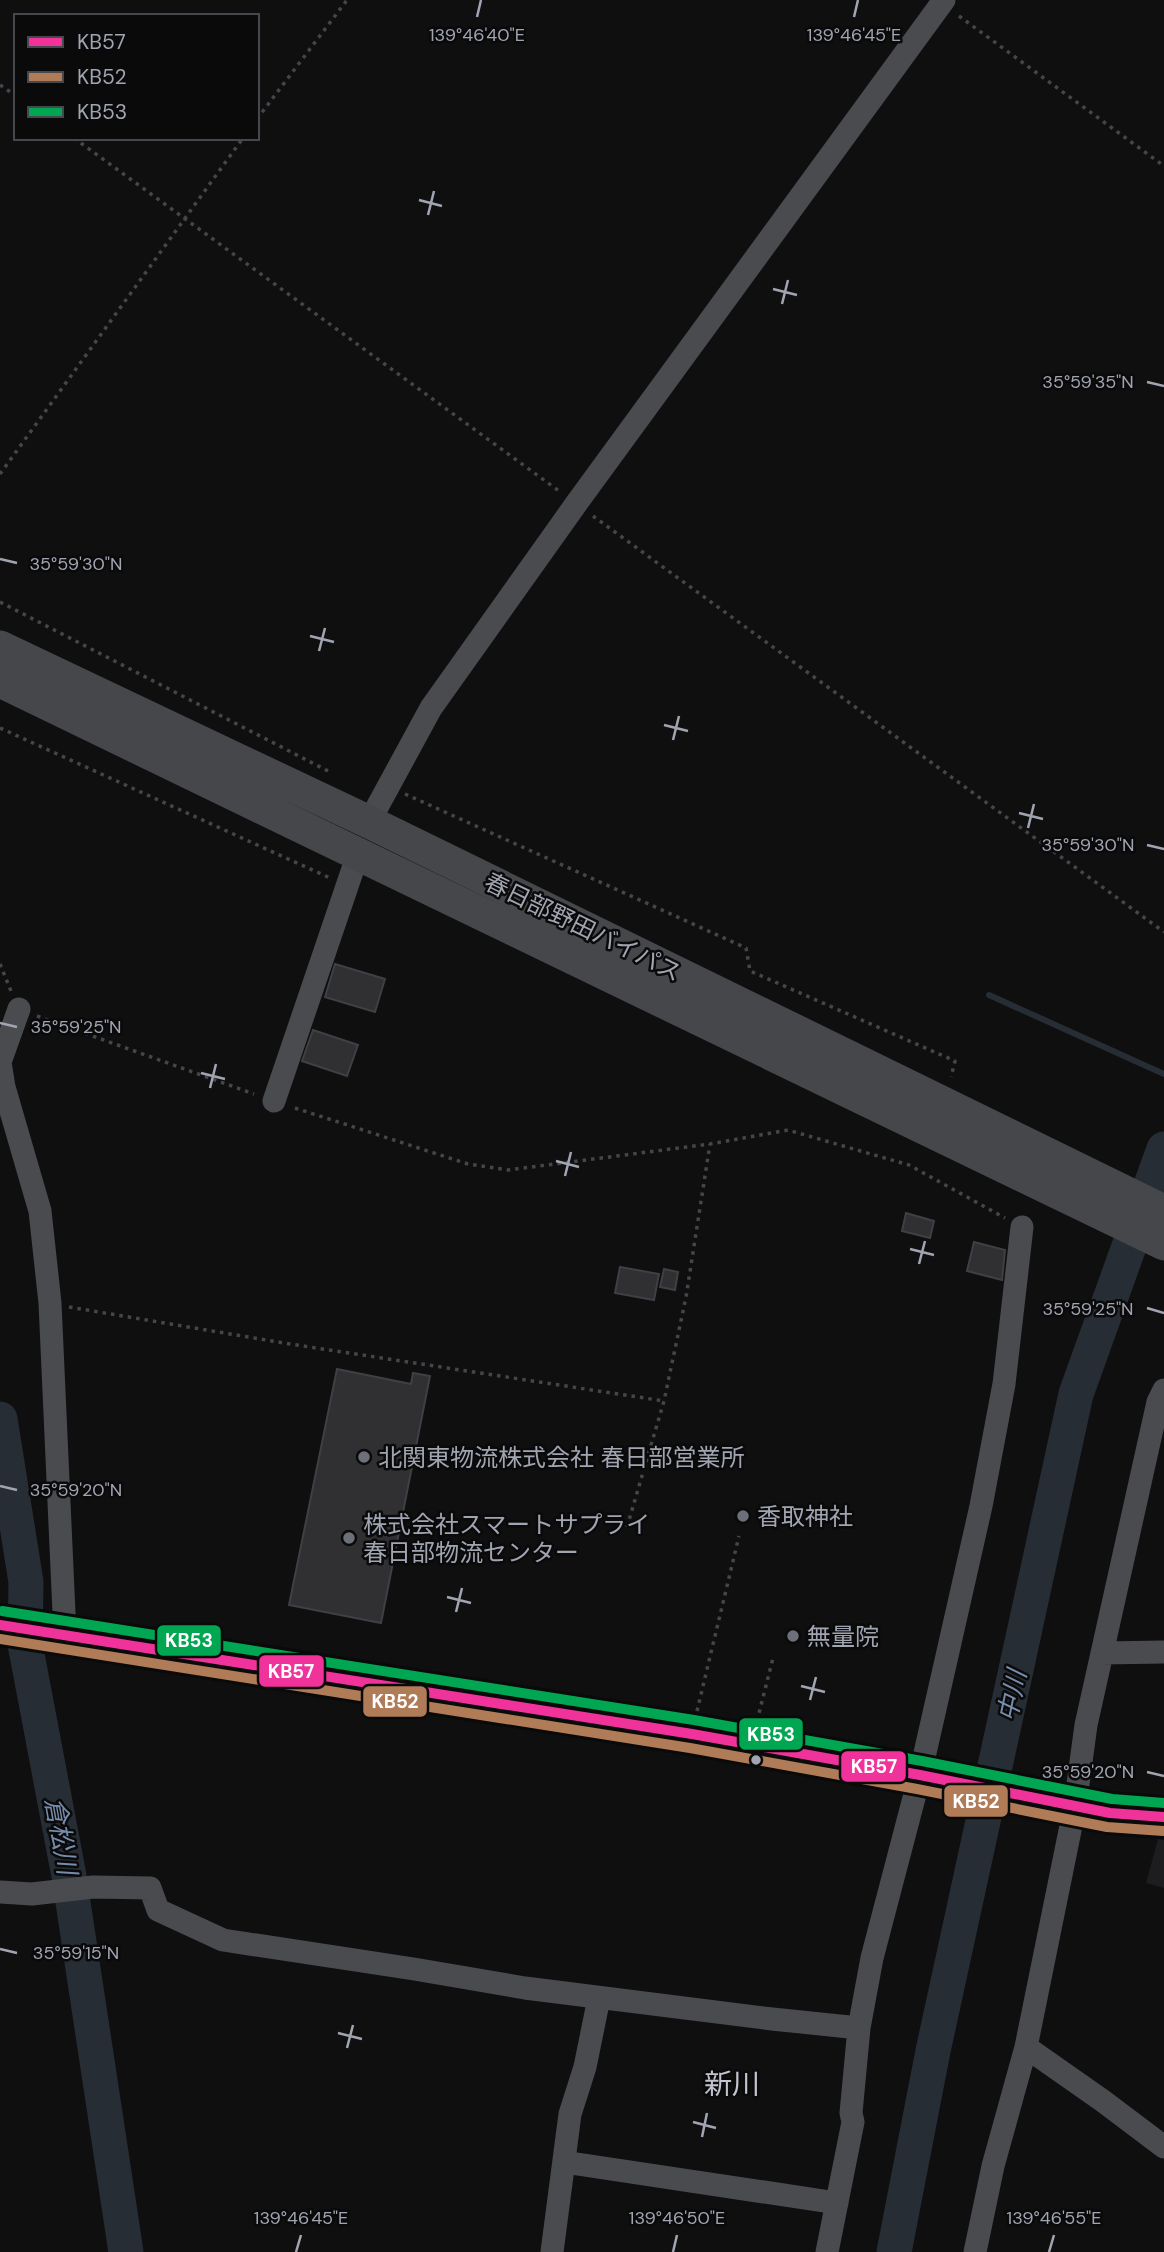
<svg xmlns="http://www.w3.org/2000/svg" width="1164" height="2252" font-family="'DM Sans','Noto Sans JP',sans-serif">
<rect width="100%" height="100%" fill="#0f0f10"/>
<!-- built -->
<path fill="#1d1c1e" d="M 1158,1839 L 1164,1840 L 1164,1888 L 1146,1883 Z"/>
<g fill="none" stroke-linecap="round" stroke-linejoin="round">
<!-- stream -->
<path stroke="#272d34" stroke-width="6" d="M 989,995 L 1164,1074"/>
<!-- river -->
<path stroke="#272d34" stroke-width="35" d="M 0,1419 L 26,1582 L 25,1644 L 69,1876 L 126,2252
M 894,2252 L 933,2051 L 1076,1394 L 1164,1149"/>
</g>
<!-- building -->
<path fill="#303032" stroke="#3f4044" stroke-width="2" d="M 335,964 L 385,979 L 375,1012 L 325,997 Z
M 313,1030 L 358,1045 L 347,1076 L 302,1061 Z
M 906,1213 L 934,1221 L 930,1238 L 902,1231 Z
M 974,1242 L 1005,1250 L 1002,1280 L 967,1271 Z
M 620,1267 L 659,1274 L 654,1300 L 615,1293 Z
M 664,1269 L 678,1272 L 675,1290 L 660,1287 Z
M 337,1369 L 411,1384 L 413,1373 L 430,1376 L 381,1623 L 289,1605 Z"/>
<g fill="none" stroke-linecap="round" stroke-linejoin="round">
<!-- path -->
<path stroke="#45464a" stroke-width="3.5" stroke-dasharray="3.5 5" stroke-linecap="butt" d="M 959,16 L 1164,166
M 0,85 L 16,96
M 257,119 L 347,0
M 74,138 L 559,491
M 0,474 L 243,138
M 593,516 L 1164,932
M 0,602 L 328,771
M 0,728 L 330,878
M 405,794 L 746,948 L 750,971 L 955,1061 L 951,1077
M 0,964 L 11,991
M 37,1016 L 254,1094
M 295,1108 L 468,1164 L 508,1170 L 710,1144 L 788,1130 L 909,1165 L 1005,1218
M 69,1307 L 290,1344 L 664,1401
M 627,1527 L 664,1401 L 686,1297 L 710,1144
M 697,1711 L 739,1536
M 757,1721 L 773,1658"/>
<!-- minor -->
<path stroke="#4a4b4f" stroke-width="23" d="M 369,822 L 431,708 L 576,504 L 944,0
M 19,1009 L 0,1062 L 4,1087 L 40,1211 L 50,1303 L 65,1635
M 274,1101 L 358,854
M 1102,1653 L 1164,1652
M 0,1892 L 32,1894 L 93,1887 L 150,1888 L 158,1910 L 223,1940 L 414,1969 L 525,1988 L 772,2019 L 859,2028
M 1026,2047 L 1103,2101 L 1164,2147
M 564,2162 L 837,2203
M 552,2252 L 570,2114 L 585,2067 L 599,1998
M 827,2252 L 853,2122 L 851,2113 L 859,2028 L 872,1958 L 920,1775 L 981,1506 L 1004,1384 L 1022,1227
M 975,2252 L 993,2166 L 1026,2047 L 1075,1806 L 1086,1725 L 1158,1402 L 1164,1390"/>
<!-- major -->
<path stroke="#46464a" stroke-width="30" d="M 0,1625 L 692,1734 L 920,1775 L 1110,1813 L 1164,1817"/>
<!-- highway -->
<path stroke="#46474a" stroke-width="33" d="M 0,647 L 369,822 L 1164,1211
M 0,681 L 1164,1244"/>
<defs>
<path id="bus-1" d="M 0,1625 L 692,1734 L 920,1775 L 1110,1813 L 1164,1817"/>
<path id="bus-2" d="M 0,1639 L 690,1748 L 917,1789 L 1107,1827 L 1163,1831"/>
<path id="bus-3" d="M 2,1611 L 694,1720 L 922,1761 L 1112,1799 L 1164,1803"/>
</defs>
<!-- bus-1 casing -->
<use href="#bus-1" stroke="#0a0a0b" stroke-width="16"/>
<!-- bus-2 casing -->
<use href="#bus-2" stroke="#0a0a0b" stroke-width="16"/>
<!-- bus-3 casing -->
<use href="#bus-3" stroke="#0a0a0b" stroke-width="16"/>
<!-- bus-1 -->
<use href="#bus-1" stroke="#ef339a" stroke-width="10"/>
<!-- bus-2 -->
<use href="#bus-2" stroke="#b07c57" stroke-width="10"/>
<!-- bus-3 -->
<use href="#bus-3" stroke="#00a651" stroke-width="10"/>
</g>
<!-- ticks -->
<path fill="none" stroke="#a1a4b1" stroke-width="2.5" d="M 477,17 L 481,0M 854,17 L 858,0M 419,200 L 442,206M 428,215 L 434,191M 773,289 L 797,295M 782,304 L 788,280M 1147,382 L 1164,386M 0,559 L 17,563M 310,636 L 334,642M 319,651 L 325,628M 664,725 L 688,731M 673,740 L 679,716M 1019,813 L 1043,819M 1028,828 L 1034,804M 1147,845 L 1164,849M 0,1023 L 17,1027M 201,1073 L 225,1079M 210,1088 L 216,1064M 556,1161 L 579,1167M 565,1176 L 571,1152M 910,1249 L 934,1255M 919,1264 L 925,1241M 1147,1308 L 1164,1313M 0,1486 L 17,1490M 447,1597 L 471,1603M 456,1612 L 462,1588M 801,1686 L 825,1692M 810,1700 L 816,1677M 1147,1772 L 1164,1776M 0,1949 L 17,1953M 338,2033 L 362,2039M 347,2048 L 353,2025M 693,2122 L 716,2128M 702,2137 L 707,2113M 296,2252 L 301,2235M 673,2252 L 677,2235M 1049,2252 L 1054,2235"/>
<!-- markers -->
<g fill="#6e7079" stroke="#0a0a0b" stroke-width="2.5">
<circle cx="364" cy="1457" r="7"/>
<circle cx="743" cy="1516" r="7"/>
<circle cx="349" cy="1538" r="7"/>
<circle cx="793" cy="1636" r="7"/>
</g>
<circle fill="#a1a4b1" stroke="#0a0a0b" stroke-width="2.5" cx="756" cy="1760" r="6"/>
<g text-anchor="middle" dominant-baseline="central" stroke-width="5" stroke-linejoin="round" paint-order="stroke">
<!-- street labels -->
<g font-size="24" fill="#a1a4b1" stroke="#0a0a0b">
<text transform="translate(583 927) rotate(26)">春日部野田バイパス</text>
</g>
<!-- poi labels -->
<g font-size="24" fill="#a1a4b1" stroke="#0a0a0b" text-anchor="start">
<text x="378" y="1457">北関東物流株式会社 春日部営業所</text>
<text x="757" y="1516">香取神社</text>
<text x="363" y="1524">株式会社スマートサプライ<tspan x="363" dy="28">春日部物流センター</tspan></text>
<text x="807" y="1636">無量院</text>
</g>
<!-- water labels -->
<g font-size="26" font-style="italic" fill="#778dac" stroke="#0a0a0b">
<text transform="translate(1012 1696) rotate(-78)">中川</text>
<text transform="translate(61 1836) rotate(80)">倉松川</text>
</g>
<!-- quarter labels -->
<g font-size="28" fill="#c1c3cd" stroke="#0a0a0b">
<text x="732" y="2084">新川</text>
</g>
</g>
<g font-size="18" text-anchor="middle" fill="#a1a4b1" stroke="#0a0a0b" stroke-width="5" stroke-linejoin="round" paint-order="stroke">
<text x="477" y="41">139°46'40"E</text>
<text x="854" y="41">139°46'45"E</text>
<text x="1088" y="388">35°59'35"N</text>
<text x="76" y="570">35°59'30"N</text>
<text x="1088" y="851">35°59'30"N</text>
<text x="76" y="1033">35°59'25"N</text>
<text x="1088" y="1315">35°59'25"N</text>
<text x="76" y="1496">35°59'20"N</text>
<text x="1088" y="1778">35°59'20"N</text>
<text x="76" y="1959">35°59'15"N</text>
<text x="301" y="2224">139°46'45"E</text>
<text x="677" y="2224">139°46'50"E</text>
<text x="1054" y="2224">139°46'55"E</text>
</g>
<g stroke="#0a0a0b" stroke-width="2.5">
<rect x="156" y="1624" width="66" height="33" rx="7" fill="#00a651"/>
<rect x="258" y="1654" width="67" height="34" rx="7" fill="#ef339a"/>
<rect x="362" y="1685" width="66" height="33" rx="7" fill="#b07c57"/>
<rect x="738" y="1717" width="66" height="34" rx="7" fill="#00a651"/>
<rect x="840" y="1750" width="67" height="33" rx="7" fill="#ef339a"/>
<rect x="943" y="1784" width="66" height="34" rx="7" fill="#b07c57"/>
</g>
<g font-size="19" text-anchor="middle" font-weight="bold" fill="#fff">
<text x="189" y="1647">KB53</text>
<text x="291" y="1678">KB57</text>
<text x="395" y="1708">KB52</text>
<text x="771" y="1741">KB53</text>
<text x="874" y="1773">KB57</text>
<text x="976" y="1808">KB52</text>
</g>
<!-- legend -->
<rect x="14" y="14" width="245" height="126" fill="#0a0a0b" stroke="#46484d" stroke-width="2"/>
<rect x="28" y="37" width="35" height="10" fill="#ef339a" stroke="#46484d" stroke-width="2"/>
<text x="77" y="49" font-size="21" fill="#a1a4b1">KB57</text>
<rect x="28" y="72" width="35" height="10" fill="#b07c57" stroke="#46484d" stroke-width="2"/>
<text x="77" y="84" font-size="21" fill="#a1a4b1">KB52</text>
<rect x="28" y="107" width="35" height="10" fill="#00a651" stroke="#46484d" stroke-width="2"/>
<text x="77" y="119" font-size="21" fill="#a1a4b1">KB53</text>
</svg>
